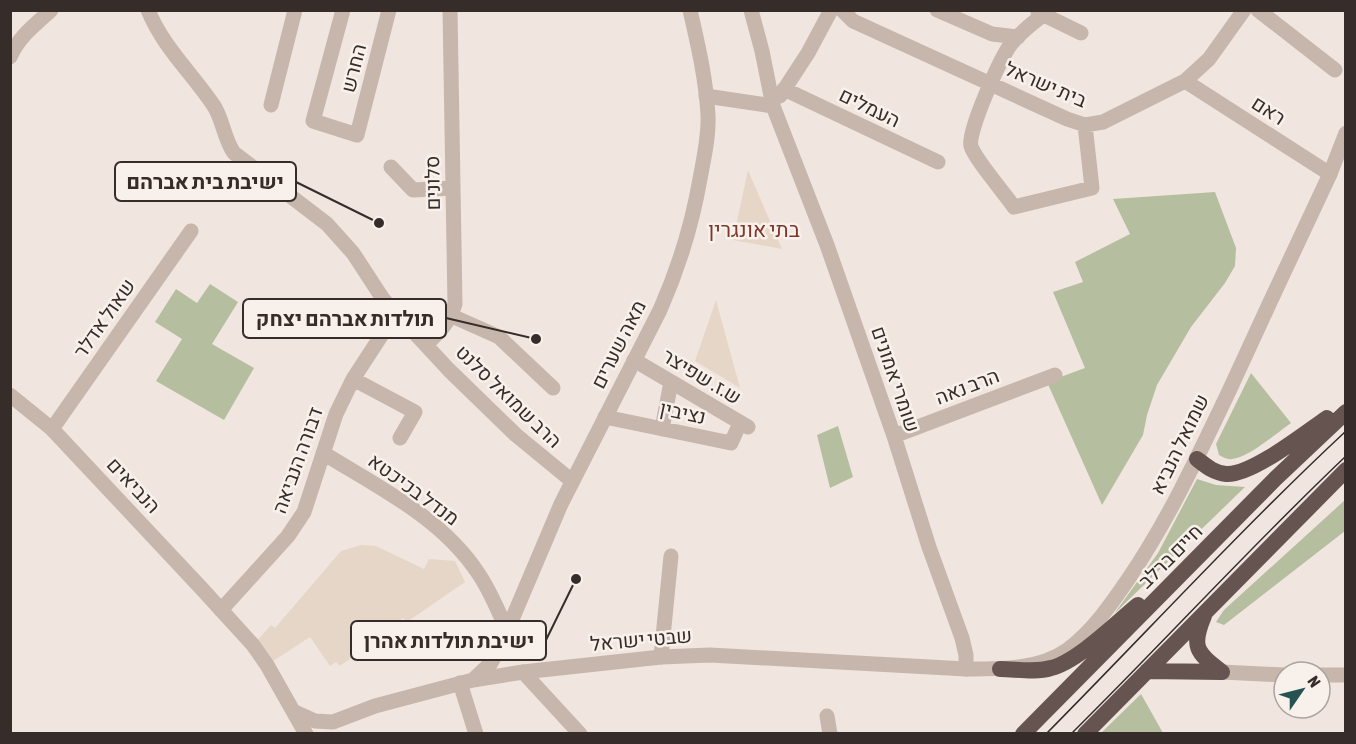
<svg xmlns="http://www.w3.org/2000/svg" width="1356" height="744" font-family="'Asap Condensed',Heebo,sans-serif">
<rect width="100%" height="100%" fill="#f0e6df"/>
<!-- green -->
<path fill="#b6bea0" d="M 1215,192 L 1236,248 L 1235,266 L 1225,283 L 1191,327 L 1157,385 L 1147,415 L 1143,435 L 1102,505 L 1047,382 L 1085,368 L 1053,292 L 1083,282 L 1075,262 L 1130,234 L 1113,199 Z
M 210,284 L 238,302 L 212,344 L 254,368 L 224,420 L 156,381 L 182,339 L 155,322 L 176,289 L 197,303 Z
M 1251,373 L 1291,423 C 1277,433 1248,458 1232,459 C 1227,460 1223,457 1219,455 L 1216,444 Z
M 838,426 L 853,477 L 830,488 L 817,435 Z
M 1197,479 L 1216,485 L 1245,487 L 1114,614 L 1158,553 Z
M 1345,500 L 1345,531 L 1224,625 L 1216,622 L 1224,610 Z
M 1141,694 L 1163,733 L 1101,733 Z"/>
<!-- plaza -->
<path fill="#e6d6c7" d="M 748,170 L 782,249 L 733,240 Z
M 716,300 L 740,388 L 695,361 Z
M 361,545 L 376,546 L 424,569 L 429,559 L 455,561 L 465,582 L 407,622 L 403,618 L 370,641 L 371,644 L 340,666 L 336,662 L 330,666 L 310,637 L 267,665 L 253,645 L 271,625 L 275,628 L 341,551 Z"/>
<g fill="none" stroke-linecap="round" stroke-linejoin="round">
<!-- minor -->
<path stroke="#c7b6ac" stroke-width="15" d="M 148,10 C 163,47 192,73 214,106 C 223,120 224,139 234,153 L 327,224 L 353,253 L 383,299 L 449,370 L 516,435 L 572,481
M 343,10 L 313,121 L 357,135 L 389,10
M 751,10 L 762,51 L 773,106 L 827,245 L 894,436 L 929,547 L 962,638 L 966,655 L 966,669
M 842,10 L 853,21 L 1067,119 L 1085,125 L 1103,122 L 1185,81 L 1209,59 L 1244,10
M 937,10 L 992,34 L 1018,37
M 1049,10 C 1036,21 1022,30 1011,44 C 1001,57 967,132 971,146 C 974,158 1006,195 1014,207 L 1092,188 L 1085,125
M 1258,10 L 1335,70
M 1038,12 L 1081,33
M 10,57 C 19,36 35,25 51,10
M 1185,81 L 1330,174
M 784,89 L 938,162
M 706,96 L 773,106
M 780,96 L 808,53 L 831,10
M 271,105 L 295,10
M 391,167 L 413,190 L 453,188
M 452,316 L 499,337 L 553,388
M 426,345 C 439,332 450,322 455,304 L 450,10
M 634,360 L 748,427
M 353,379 L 415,412 L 400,438
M 605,417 L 731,443 L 740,423
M 52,429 L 191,231
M 662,429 L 671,382
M 894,436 L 1055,375
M 323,453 C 378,487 442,518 478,573 C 490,590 498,611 507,630
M 221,610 L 288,536 L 304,512 L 336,414 L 353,379 L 396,313
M 661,657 L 671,556
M 523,672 L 580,734
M 1222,672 L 1284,675
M 1320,675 L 1346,675
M 460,683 L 476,734
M 827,716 L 830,734"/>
<!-- tertiary -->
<path stroke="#c7b6ac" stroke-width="15" d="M 10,395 L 52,429 L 203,590 L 253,645 L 267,665 L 306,734
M 473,680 L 491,663 L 502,643 L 561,504 L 660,310 C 679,267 692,225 700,179 C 704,157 709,136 708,115 C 706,79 698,45 690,10
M 295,712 L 315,721 L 333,722 L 375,706 L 473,680 L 523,672 L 661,657 L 710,655 L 966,669 C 999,669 1039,670 1067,650 C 1092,632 1112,603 1129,578 C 1169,519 1199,454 1230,389 C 1263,317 1296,246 1330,174 L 1346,133"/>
<!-- trunk -->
<path stroke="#665450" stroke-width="16" d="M 1197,459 C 1206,466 1214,473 1226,474 C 1251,476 1305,433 1327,418
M 1204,616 C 1191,647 1196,652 1222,672
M 1000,669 C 1016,669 1035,673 1051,668 C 1077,662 1116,623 1138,605
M 1147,671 L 1222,672
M 1023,734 L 1275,479 L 1346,412
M 1085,734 L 1346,470"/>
<!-- tram -->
<path stroke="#362d2a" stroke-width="1.5" d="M 1046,734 C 1146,633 1242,528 1346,431
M 1071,734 C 1164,642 1251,546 1346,456"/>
</g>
<g text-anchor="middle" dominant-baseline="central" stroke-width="5" stroke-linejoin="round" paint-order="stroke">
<!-- street labels -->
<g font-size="20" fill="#362d2a" stroke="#f8f1eb">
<text transform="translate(353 68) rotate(-76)">החרש</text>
<text transform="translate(1046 84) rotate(23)">בית ישראל</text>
<text transform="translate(870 107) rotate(26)">העמלים</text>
<text transform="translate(1269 110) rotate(33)">ראם</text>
<text transform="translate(432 183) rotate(-91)">סלונים</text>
<text transform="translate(104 318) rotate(-55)">שאול אדלר</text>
<text transform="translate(618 344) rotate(-63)">מאה שערים</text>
<text transform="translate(702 376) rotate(31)">ש.ז. שפיצר</text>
<text transform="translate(896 379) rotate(71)">שומרי אמונים</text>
<text transform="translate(967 386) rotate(-21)">הרב נאה</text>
<text transform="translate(509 396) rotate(44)">הרב שמואל סלנט</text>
<text transform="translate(683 412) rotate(12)">נציבין</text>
<text transform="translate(1179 444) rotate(-64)">שמואל הנביא</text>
<text transform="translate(297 460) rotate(-70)">דבורה הנביאה</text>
<text transform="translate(134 485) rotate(47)">הנביאים</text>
<text transform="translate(414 489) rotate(36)">מנדל בכיכטא</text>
<text transform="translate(1170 556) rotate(-45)">חיים ברלב</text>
<text transform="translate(641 639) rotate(-5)">שבטי ישראל</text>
</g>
<!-- neighbourhood labels -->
<g font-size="21" fill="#7c382b" stroke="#f8f1eb">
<text x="754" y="229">בתי אונגרין</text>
</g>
</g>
<!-- callouts -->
<path fill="none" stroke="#362d2a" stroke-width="2" d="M379 223L296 182M536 339L446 318M576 579L546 640"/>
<g fill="#362d2a" stroke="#f8f1eb" stroke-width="2">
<circle cx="379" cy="223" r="6"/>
<circle cx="536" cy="339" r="6"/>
<circle cx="576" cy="579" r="6"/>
</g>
<g fill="#f8f1eb" stroke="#362d2a" stroke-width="2">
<rect x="115" y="162" width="181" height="39" rx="6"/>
<rect x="243" y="299" width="203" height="39" rx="6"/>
<rect x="351" y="621" width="195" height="39" rx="6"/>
</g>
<g font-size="21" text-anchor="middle" font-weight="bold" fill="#362d2a">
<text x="205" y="189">ישיבת בית אברהם</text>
<text x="345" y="326">תולדות אברהם יצחק</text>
<text x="449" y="648">ישיבת תולדות אהרן</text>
</g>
<!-- border -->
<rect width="1356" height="744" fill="none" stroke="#362d2a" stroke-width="24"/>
<!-- north arrow -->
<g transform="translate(1302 690) rotate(55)"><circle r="28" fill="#f8f1eb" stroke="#aaa39e" stroke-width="1.5"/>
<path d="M0-4.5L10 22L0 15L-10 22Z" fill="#245352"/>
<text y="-9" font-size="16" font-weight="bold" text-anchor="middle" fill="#362d2a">N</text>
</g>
</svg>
